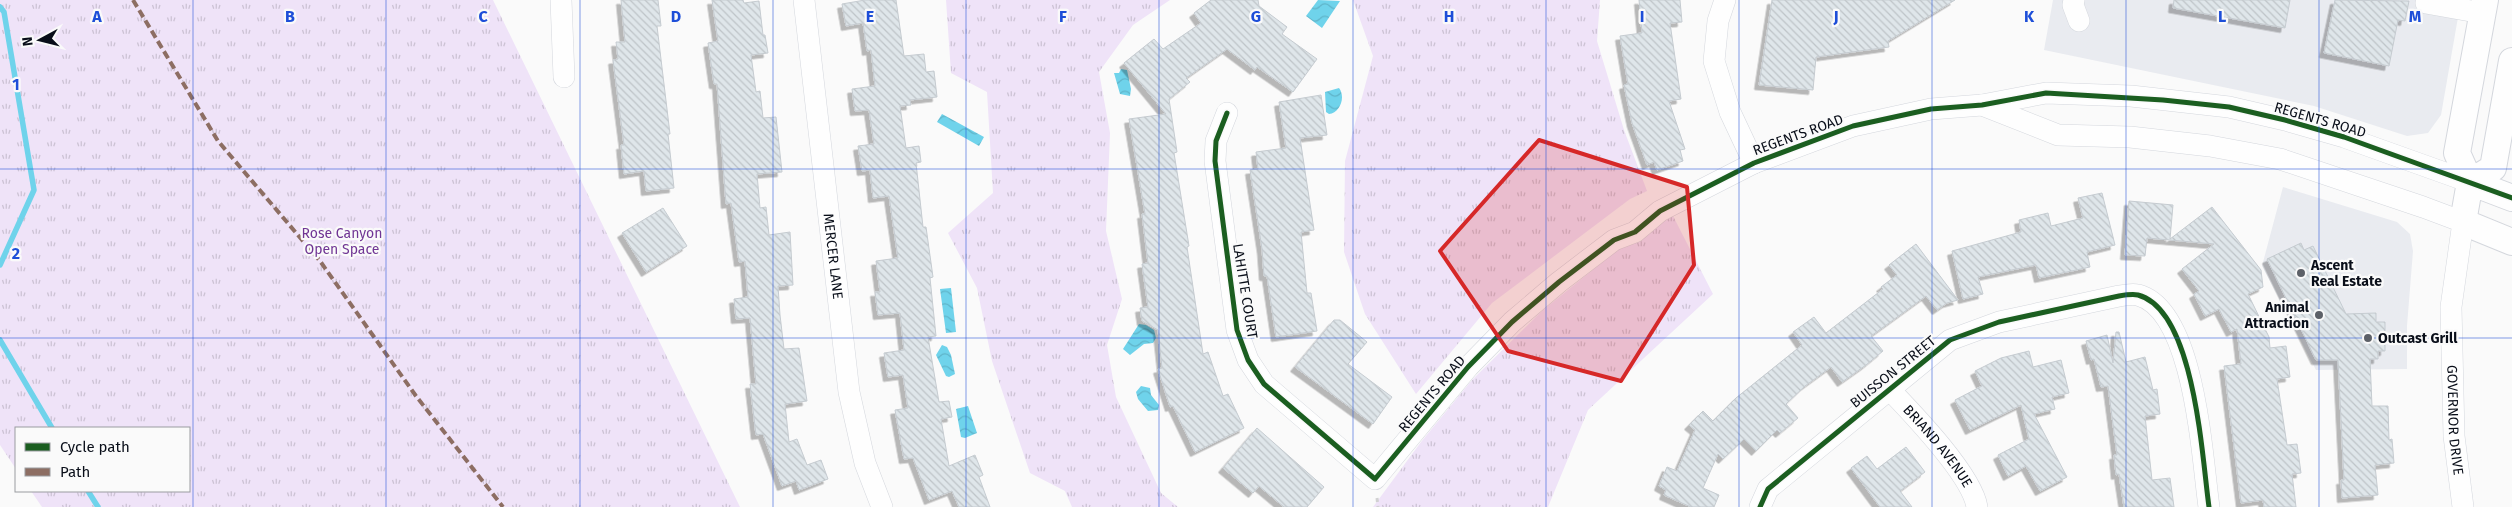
<svg xmlns="http://www.w3.org/2000/svg" width="2512" height="507" font-family="'Fira Sans',sans-serif">
<defs>
<pattern id="grass-tufts" width="24" height="20" patternUnits="userSpaceOnUse" patternTransform="scale(1.25)"><rect width="24" height="20" fill="#efe3f8"/><path d="M3 7l-1-3M5 7V3M7 7l1-3M15 17l-1-3M17 17v-4M19 17l1-3" fill="none" stroke="#ccc2d4"/></pattern>
<pattern id="water-waves" width="16" height="10" patternUnits="userSpaceOnUse" patternTransform="scale(1.25)"><rect width="16" height="10" fill="#6fd3eb"/><path d="M0 5q4-4 8 0t8 0" fill="none" stroke="#5fb4c9"/></pattern>
<pattern id="building-back-hatch" width="6" height="6" patternUnits="userSpaceOnUse" patternTransform="scale(1.25)"><rect width="6" height="6" fill="#dfe6ea"/><path d="M-1 5l2 2M0 0l6 6M5-1l2 2" fill="none" stroke="#bec4c8"/></pattern>
<filter id="shadow"><feDropShadow dx="-4.5" dy="4.5" stdDeviation="0" flood-color="#0004"/></filter>
</defs>
<rect width="100%" height="100%" fill="#fafafa"/>
<!-- built -->
<path fill="#e9ebf0" d="M 2053,0 L 2461,0 L 2441,115 L 2428,133 L 2407,136 L 2314,106 L 2044,50 Z
M 2283,187 L 2397,222 L 2410,234 L 2413,251 L 2407,326 L 2407,369 L 2316,370 L 2262,266 Z"/>
<!-- grass -->
<path fill="url(#grass-tufts)" d="M 0,0 L 493,0 L 740,507 L 42,507 L 31,491 L 189,491 L 189,428 L 16,428 L 16,469 L 0,445 Z
M 946,0 L 1170,0 L 1133,25 L 1099,72 L 1110,133 L 1106,231 L 1122,299 L 1107,345 L 1116,397 L 1161,493 L 1178,507 L 1072,507 L 1065,491 L 1030,473 L 992,361 L 977,288 L 948,233 L 993,193 L 987,92 L 951,73 Z
M 1353,0 L 1600,0 L 1597,41 L 1624,130 L 1647,191 L 1630,199 L 1492,303 L 1416,394 L 1365,314 L 1344,252 L 1345,161 L 1373,56 Z
M 1673,216 L 1713,294 L 1588,410 L 1548,507 L 1373,507 L 1421,442 L 1472,380 L 1542,311 L 1616,251 Z"/>
<!-- water -->
<path fill="url(#water-waves)" d="M 1318,0 L 1340,1 L 1322,28 L 1306,16 Z
M 1121,69 L 1127,70 L 1131,89 L 1130,96 L 1120,94 L 1114,73 L 1119,73 Z
M 1339,88 C 1346,97 1340,113 1329,114 L 1326,112 L 1325,92 Z
M 942,114 L 984,137 L 979,146 L 937,122 Z
M 951,288 L 956,332 L 946,333 L 940,289 Z
M 1139,324 L 1146,325 L 1154,330 L 1156,338 L 1153,343 L 1144,344 L 1130,355 L 1123,349 Z
M 942,345 L 947,347 L 951,355 L 955,374 L 949,377 L 946,376 L 936,355 Z
M 1141,386 L 1150,388 L 1151,395 L 1159,405 L 1158,410 L 1148,411 L 1138,399 L 1136,392 Z
M 968,406 L 977,433 L 965,438 L 961,437 L 956,409 Z"/>
<g fill="none" stroke-linecap="round" stroke-linejoin="round">
<!-- stream -->
<path stroke="#6fd3eb" stroke-width="5.5" d="M 0,7 L 4,12 L 34,190 L 0,265
M 0,340 L 52,428
M 88,491 L 98,507"/>
</g>
<!-- building -->
<path fill="url(#building-back-hatch)" stroke="#c5cbd0" filter="url(#shadow)" d="M 621,0 L 658,0 L 661,26 L 657,26 L 670,134 L 668,134 L 674,188 L 646,191 L 644,171 L 624,174 L 621,145 L 624,145 L 613,60 L 618,59 L 616,42 L 625,42 Z
M 712,0 L 743,0 L 744,3 L 759,1 L 763,35 L 765,35 L 768,53 L 751,55 L 756,92 L 760,91 L 763,118 L 776,117 L 782,172 L 757,174 L 760,208 L 766,207 L 769,235 L 790,232 L 793,285 L 778,286 L 780,315 L 784,349 L 799,348 L 807,401 L 785,404 L 789,442 L 797,439 L 807,465 L 821,460 L 828,479 L 799,490 L 796,481 L 782,486 L 763,434 L 756,435 L 750,384 L 756,384 L 750,318 L 736,319 L 734,299 L 748,297 L 745,261 L 739,262 L 731,203 L 726,204 L 717,84 L 714,84 L 708,43 L 718,41 Z
M 865,0 L 896,0 L 904,56 L 924,54 L 926,72 L 934,71 L 937,97 L 910,100 L 911,105 L 900,106 L 906,148 L 919,146 L 921,162 L 916,163 L 923,227 L 926,227 L 933,277 L 930,278 L 936,336 L 928,337 L 939,402 L 949,401 L 952,417 L 941,419 L 949,466 L 975,455 L 983,475 L 979,477 L 990,507 L 959,507 L 952,491 L 929,500 L 913,458 L 904,459 L 895,410 L 908,408 L 903,375 L 888,377 L 884,353 L 904,350 L 900,313 L 878,315 L 875,292 L 880,292 L 876,261 L 898,258 L 889,196 L 873,198 L 870,170 L 862,171 L 858,146 L 874,144 L 869,110 L 855,111 L 852,89 L 875,86 L 871,50 L 867,51 L 863,23 L 846,26 L 842,4 Z
M 1211,0 L 1258,0 L 1259,6 L 1287,27 L 1282,34 L 1317,59 L 1293,92 L 1257,67 L 1255,70 L 1227,49 L 1186,78 L 1190,82 L 1169,99 L 1177,152 L 1174,153 L 1189,246 L 1187,247 L 1203,354 L 1208,352 L 1223,396 L 1228,394 L 1244,428 L 1195,452 L 1173,406 L 1170,407 L 1158,369 L 1162,368 L 1158,330 L 1142,321 L 1140,308 L 1148,307 L 1142,264 L 1148,263 L 1142,214 L 1145,214 L 1129,119 L 1166,114 L 1124,63 L 1154,39 L 1163,49 L 1201,23 L 1194,13 Z
M 1639,0 L 1680,0 L 1682,22 L 1670,23 L 1681,99 L 1669,101 L 1685,149 L 1680,150 L 1683,161 L 1657,170 L 1654,162 L 1647,165 L 1632,123 L 1624,85 L 1628,84 L 1620,36 L 1642,33 Z
M 1772,0 L 1955,0 L 1888,41 L 1889,47 L 1816,57 L 1813,90 L 1759,85 Z
M 2174,0 L 2290,0 L 2285,28 L 2173,8 Z
M 2335,0 L 2409,1 L 2405,21 L 2398,20 L 2389,66 L 2324,53 Z
M 1321,95 L 1327,135 L 1300,138 L 1314,230 L 1301,232 L 1307,293 L 1311,293 L 1317,331 L 1276,337 L 1267,276 L 1264,276 L 1262,249 L 1250,170 L 1258,169 L 1256,152 L 1286,148 L 1279,102 Z
M 2102,193 L 2115,245 L 2087,252 L 2090,267 L 2039,278 L 2036,265 L 1978,277 L 1983,294 L 1963,299 L 1952,251 L 2021,232 L 2019,220 L 2048,213 L 2051,226 L 2083,218 L 2078,198 Z
M 2129,201 L 2173,205 L 2170,239 L 2212,207 L 2261,270 L 2263,287 L 2248,294 L 2269,337 L 2270,348 L 2286,346 L 2290,377 L 2277,379 L 2287,445 L 2297,444 L 2301,473 L 2292,474 L 2296,507 L 2264,507 L 2263,500 L 2241,503 L 2224,366 L 2241,364 L 2237,329 L 2231,332 L 2219,309 L 2205,316 L 2194,294 L 2199,291 L 2182,269 L 2214,244 L 2147,238 L 2145,256 L 2125,255 Z
M 663,208 L 687,246 L 646,272 L 622,233 Z
M 2301,243 L 2304,250 L 2313,246 L 2346,314 L 2376,313 L 2376,322 L 2385,322 L 2385,351 L 2378,351 L 2378,359 L 2370,359 L 2372,406 L 2388,406 L 2389,440 L 2392,439 L 2394,463 L 2375,465 L 2378,495 L 2342,498 L 2341,480 L 2344,480 L 2338,360 L 2316,360 L 2267,259 Z
M 1916,244 L 1958,300 L 1947,303 L 1937,310 L 1926,296 L 1871,336 L 1883,351 L 1866,365 L 1842,382 L 1831,367 L 1805,386 L 1786,404 L 1798,418 L 1780,433 L 1777,430 L 1756,451 L 1744,439 L 1723,459 L 1718,454 L 1703,488 L 1719,495 L 1714,507 L 1691,507 L 1664,495 L 1666,490 L 1659,486 L 1667,467 L 1677,471 L 1695,430 L 1689,425 L 1703,411 L 1713,421 L 1736,398 L 1802,345 L 1793,332 L 1814,317 L 1826,333 L 1883,289 L 1881,287 L 1897,275 L 1889,265 Z
M 1334,320 L 1340,320 L 1367,342 L 1348,364 L 1392,397 L 1373,424 L 1295,367 Z
M 2116,332 L 2119,332 L 2126,362 L 2145,357 L 2153,390 L 2157,389 L 2160,414 L 2145,416 L 2152,480 L 2170,478 L 2174,507 L 2124,507 L 2119,474 L 2116,475 L 2114,455 L 2117,455 L 2108,386 L 2101,387 L 2094,359 L 2091,360 L 2086,341 L 2107,335 L 2113,363 Z
M 2029,351 L 2033,367 L 2061,360 L 2069,393 L 2052,397 L 2055,409 L 2034,414 L 2067,477 L 2040,491 L 2026,466 L 2008,476 L 1998,455 L 2029,439 L 2021,405 L 1970,430 L 1955,400 L 1982,386 L 1975,371 L 2001,358 Z
M 1257,428 L 1324,487 L 1307,507 L 1284,507 L 1259,486 L 1253,493 L 1223,468 Z
M 1906,447 L 1925,472 L 1900,491 L 1912,507 L 1880,507 L 1851,468 L 1867,456 L 1877,469 Z"/>
<g fill="none" stroke-linecap="round" stroke-linejoin="round">
<defs>
<g id="minor">
<path d="M 561,0 L 564,77"/>
<path id="s1" d="M 804,0 L 849,392 L 865,463 L 882,507"/>
<path d="M 1725,0 L 1718,21 L 1714,61 L 1730,112 L 1754,163"/>
<path d="M 2074,0 L 2073,5 L 2079,21"/>
<path d="M 2426,3 L 2482,13"/>
<path id="s2" d="M 1982,105 L 2058,135 L 2130,137 L 2210,146 L 2280,159 L 2423,207 L 2463,222 L 2451,307 L 2454,436 L 2463,507"/>
<path d="M 1227,113 L 1216,141 L 1215,161 L 1237,330 L 1248,360 L 1264,384 L 1375,479 L 1468,367 L 1512,322 L 1559,282 L 1614,240 L 1635,232 L 1660,211 L 1754,163 L 1853,126 L 1931,109 L 1982,105 L 2046,93 L 2131,96 L 2229,107 L 2285,120 L 2344,137 L 2470,182"/>
<path id="s3" d="M 1890,390 C 1913,414 1972,475 1977,507"/>
<path d="M 1760,507 L 1768,489 L 1950,340 L 1999,322 L 2119,296 C 2125,295 2133,294 2138,295 C 2195,310 2202,458 2209,507"/>
</g>
<path id="major" d="M 2485,0 L 2457,153 L 2470,182 L 2463,222 L 2512,242
M 2470,182 L 2493,168 L 2512,61
M 2470,182 L 2512,198"/>
</defs>
<!-- minor casing -->
<use href="#minor" stroke="#d4d7dd" stroke-width="22"/>
<!-- major casing -->
<use href="#major" stroke="#d4d7dd" stroke-width="28"/>
<!-- path -->
<path stroke="#d1d1d2" stroke-width="3" stroke-dasharray="4 4" stroke-linecap="butt" d="M 1377,498 L 1378,507"/>
<!-- minor -->
<use href="#minor" stroke="#fefefe" stroke-width="21"/>
<!-- major -->
<use href="#major" stroke="#fefefe" stroke-width="26"/>
<!-- quiet -->
<path stroke="#8d6e63" stroke-width="4" stroke-dasharray="8 4" stroke-linecap="butt" d="M 133,0 L 218,141 L 320,261 L 416,396 L 503,507"/>
<defs>
<path id="cycleway" d="M 1227,113 L 1216,141 L 1215,161 L 1237,330 L 1248,360 L 1264,384 L 1375,479 L 1468,367 L 1512,322 L 1559,282 L 1614,240 L 1635,232 L 1660,211 L 1754,163 L 1853,126 L 1931,109 L 1982,105 L 2046,93 L 2163,100 L 2229,107 L 2285,120 L 2344,137 L 2512,198
M 1760,507 L 1768,489 L 1950,340 L 1999,322 L 2119,296 C 2125,295 2133,294 2138,295 C 2195,310 2202,458 2209,507"/>
</defs>
<!-- cycleway casing -->
<use href="#cycleway" stroke="#fafafa" stroke-width="8"/>
<!-- cycleway -->
<use href="#cycleway" stroke="#1b5e20" stroke-width="5"/>
</g>
<!-- marked area -->
<path fill="#d62828" fill-opacity="0.2" stroke="#d62828" stroke-width="4" stroke-linejoin="round" d="M 1539,140 L 1687,187 L 1694,265 L 1621,381 L 1508,351 L 1440,251 Z"/>
<!-- grid -->
<path fill="none" stroke="#1d4ed8" stroke-width="1" stroke-opacity="0.55" d="M 193,0 L 193,507M 386,0 L 386,507M 580,0 L 580,507M 773,0 L 773,507M 966,0 L 966,507M 1159,0 L 1159,507M 1353,0 L 1353,507M 1546,0 L 1546,507M 1739,0 L 1739,507M 1932,0 L 1932,507M 2126,0 L 2126,507M 2319,0 L 2319,507M 0,169 L 2512,169M 0,338 L 2512,338"/>
<!-- markers -->
<g fill="#5d6168" stroke="#fafafa" stroke-width="2">
<circle cx="2301" cy="273" r="5"/>
<circle cx="2319" cy="315" r="5"/>
<circle cx="2368" cy="338" r="5"/>
</g>
<g text-anchor="middle" dominant-baseline="central" stroke-width="4.5" stroke-linejoin="round" paint-order="stroke">
<!-- street labels -->
<g font-size="14" fill="#090e19" stroke="#fafafa">
<text transform="translate(2320 120) rotate(16)">REGENTS ROAD</text>
<text transform="translate(1798 135) rotate(-20)">REGENTS ROAD</text>
<text stroke="none"><textPath href="#s1" startOffset="258">MERCER LANE</textPath></text>
<text transform="translate(1245 291) rotate(81)">LAHITTE COURT</text>
<text transform="translate(1893 372) rotate(-39)">BUISSON STREET</text>
<text transform="translate(1432 394) rotate(-50)">REGENTS ROAD</text>
<text stroke="none"><textPath href="#s2" startOffset="698">GOVERNOR DRIVE</textPath></text>
<text stroke="none"><textPath href="#s3" startOffset="74">BRIAND AVENUE</textPath></text>
</g>
<!-- park labels -->
<g font-size="14" fill="#703594" stroke="#fafafa">
<text x="342" y="233">Rose Canyon<tspan x="342" dy="16">Open Space</tspan></text>
</g>
<!-- poi labels -->
<g font-size="14" font-weight="bold" fill="#090e19" stroke="#fafafa" text-anchor="start">
<text x="2311" y="265">Ascent<tspan x="2311" dy="16">Real Estate</tspan></text>
<text x="2309" y="307" text-anchor="end">Animal<tspan x="2309" dy="16">Attraction</tspan></text>
<text x="2378" y="338">Outcast Grill</text>
</g>
</g>
<g font-size="16" text-anchor="middle" font-weight="bold" fill="#1d4ed8" stroke="#fafafa" stroke-width="4.5" stroke-linejoin="round" paint-order="stroke">
<text x="97" y="22">A</text>
<text x="290" y="22">B</text>
<text x="483" y="22">C</text>
<text x="676" y="22">D</text>
<text x="870" y="22">E</text>
<text x="1063" y="22">F</text>
<text x="1256" y="22">G</text>
<text x="1449" y="22">H</text>
<text x="1642" y="22">I</text>
<text x="1836" y="22">J</text>
<text x="2029" y="22">K</text>
<text x="2222" y="22">L</text>
<text x="2415" y="22">M</text>
<text x="16" y="90">1</text>
<text x="16" y="259">2</text>
</g>
<!-- legend -->
<rect x="15" y="427" width="175" height="65" fill="#fafafa" stroke="#9a9ca0"/>
<rect x="25" y="443" width="25" height="8" fill="#1b5e20" stroke="#9a9ca0"/>
<text x="60" y="452" font-size="15" fill="#090e19">Cycle path</text>
<rect x="25" y="468" width="25" height="8" fill="#8d6e63" stroke="#9a9ca0"/>
<text x="60" y="477" font-size="15" fill="#090e19">Path</text>
<!-- north arrow -->
<g transform="translate(40 40) rotate(263)" stroke="#fafafa" stroke-width="4" paint-order="stroke">
<path d="M0-4L9 19L0 12L-9 19Z" fill="#090e19"/>
<text y="-8" font-size="14" font-weight="bold" text-anchor="middle" fill="#090e19">N</text>
</g>
</svg>
